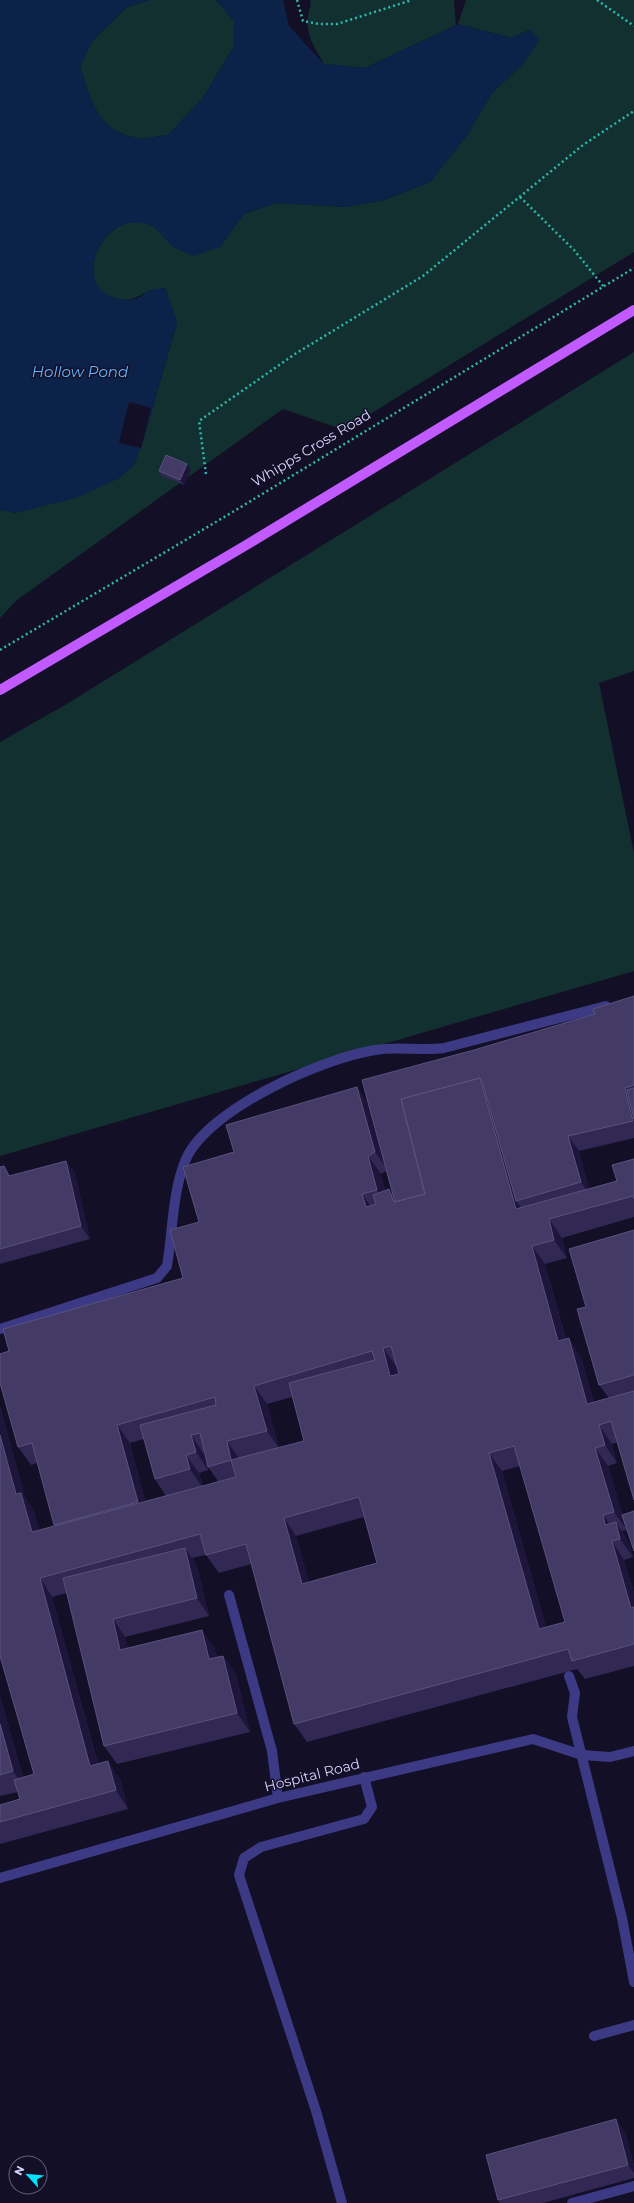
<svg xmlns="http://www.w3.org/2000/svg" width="634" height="2203" font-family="Montserrat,sans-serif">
<rect width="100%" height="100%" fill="#130f26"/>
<!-- green -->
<path fill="#12302f" d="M 149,0 L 216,0 L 234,21 L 234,46 L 203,98 L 168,135 C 159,136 147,139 137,138 C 98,132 90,99 80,66 L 93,40 L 127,7 Z
M 310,0 L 454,0 L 456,25 L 365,68 L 324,64 C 315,48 305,35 308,16 C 308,10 312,6 310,0 Z
M 466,0 L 634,0 L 634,252 L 344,430 L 283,409 L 17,600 L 0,618 L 0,510 L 16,513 L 141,448 L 177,323 L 165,288 C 160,289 154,289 150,291 C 135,296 137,301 119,299 C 67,291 102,208 148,224 C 158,227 166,238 173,246 L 220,247 L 244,214 L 276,203 L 346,207 L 384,200 L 430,182 L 468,134 L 491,94 L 524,63 L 530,30 L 511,38 L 458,24 Z
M 634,352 L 634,671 L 599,683 L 634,853 L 634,971 L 0,1156 L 0,742 L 70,702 Z"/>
<!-- water -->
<path fill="#0c2248" d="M 0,0 L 149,0 L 127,7 L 93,40 L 80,66 C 90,99 98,132 137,138 C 147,139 159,136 168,135 L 203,98 L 234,46 L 234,21 L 216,0 L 283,0 L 289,26 L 324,64 L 365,68 L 458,24 L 511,38 L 530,30 L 540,39 L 524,63 L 491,94 L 468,134 L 430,182 L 384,200 L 346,207 L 276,203 L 244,214 L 220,247 L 194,256 C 187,253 177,250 172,246 C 164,239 158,227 147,224 C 93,209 66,307 134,299 C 140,299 144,292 150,290 C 154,289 160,289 165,288 L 177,322 L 141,448 L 134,465 L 120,478 L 76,498 L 16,513 L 0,510 Z"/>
<!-- pier -->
<path fill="#130f26" d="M 129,402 L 151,408 L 141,448 L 119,443 Z"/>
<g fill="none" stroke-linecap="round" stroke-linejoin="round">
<!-- path -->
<path stroke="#2fb8b0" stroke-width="2.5" stroke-dasharray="2 3" stroke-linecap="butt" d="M 297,0 L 303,21 L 319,24 L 337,24 L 412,0
M 597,0 L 634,26
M 520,197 L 574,250 L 604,287
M 206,474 L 199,421 L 295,354 L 423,276 L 583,145 L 634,111
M 0,650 L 231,513 L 634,268"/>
<!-- lane -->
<path stroke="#3d3a85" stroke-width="10" d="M 0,1329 L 157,1278 L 167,1266 C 173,1231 172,1192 186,1159 C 208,1109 323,1058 375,1050 C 397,1046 421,1051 444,1048 L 606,1006
M 229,1595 L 272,1751 L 278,1798
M 569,1676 L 575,1693 L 572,1717 L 622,1918 L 634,1982
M 0,1878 L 278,1798 L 533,1739 L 582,1755 L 610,1757 L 634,1751
M 594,2036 L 634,2025
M 342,2203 L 316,2111 L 239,1875 L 244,1858 L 261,1847 L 364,1819 L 372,1807 L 364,1777
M 572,2203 L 634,2186"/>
<!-- primary -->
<path stroke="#c25bff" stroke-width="10" d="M 0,690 L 248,544 L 634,310"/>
</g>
<!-- wall -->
<path fill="#312854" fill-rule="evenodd" d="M 191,469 L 184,485 L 162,476 L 159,471 Z
M 634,996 L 634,1138 L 579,1151 L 589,1189 L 617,1181 L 634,1159 L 634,1217 L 562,1238 L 567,1258 L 545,1264 L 566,1339 L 581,1357 L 594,1402 L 609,1398 L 599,1385 L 586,1307 L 634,1230 L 634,1500 L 617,1442 L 612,1444 L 617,1463 L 608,1466 L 627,1530 L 622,1531 L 628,1541 L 633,1557 L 624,1560 L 634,1593 L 634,1666 L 585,1679 L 577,1669 L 307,1742 L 294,1724 L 251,1564 L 219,1573 L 206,1555 L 192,1558 L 197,1566 L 209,1616 L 125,1637 L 128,1648 L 202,1630 L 214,1648 L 217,1657 L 223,1656 L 236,1674 L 250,1732 L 117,1764 L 104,1746 L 67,1593 L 52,1597 L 98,1764 L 120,1779 L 128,1809 L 0,1844 L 0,1805 L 20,1799 L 18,1792 L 0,1796 L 0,1696 L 23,1778 L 34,1774 L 0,1656 L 0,1406 L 25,1497 L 34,1511 L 39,1530 L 55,1526 L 37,1463 L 31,1465 L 18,1447 L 9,1351 L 183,1278 L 199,1222 L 234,1152 L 368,1102 L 474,1050 L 595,1014 ZM 386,1171 L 393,1195 L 385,1190 L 381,1174 ZM 396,1366 L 397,1366 L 399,1374 L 398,1374 ZM 292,1397 L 304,1441 L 279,1447 L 267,1404 ZM 144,1439 L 155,1479 L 166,1496 L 145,1501 L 130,1443 ZM 205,1453 L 208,1467 L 218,1481 L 203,1486 L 199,1473 L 208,1470 L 204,1454 ZM 520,1466 L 565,1622 L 546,1627 L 502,1471 ZM 364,1517 L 377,1563 L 309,1582 L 296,1536 Z
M 66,1161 L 75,1173 L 90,1239 L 0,1264 L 0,1167 L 11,1176 Z
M 625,2132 L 634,2166 L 634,2178 L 543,2203 L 500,2203 L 498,2200 Z"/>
<!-- shaded-wall -->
<path fill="#1d163a" d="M 187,464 L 191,469 L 184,485 L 180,480 Z
M 480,1078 L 493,1096 L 516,1201 L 526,1215 L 516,1209 Z
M 357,1087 L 370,1105 L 388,1170 L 375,1152 Z
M 625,1088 L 634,1101 L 634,1122 L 633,1121 Z
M 568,1136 L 579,1151 L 591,1197 L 581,1182 Z
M 368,1156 L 381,1174 L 390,1209 L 377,1190 Z
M 66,1161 L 75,1173 L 90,1239 L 81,1226 Z
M 4,1166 L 13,1179 L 9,1176 Z
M 389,1189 L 400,1205 L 394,1202 Z
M 362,1194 L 375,1212 L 366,1207 Z
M 549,1219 L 562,1238 L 567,1258 L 554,1240 Z
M 532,1246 L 545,1264 L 571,1359 L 558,1341 Z
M 569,1338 L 581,1357 L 600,1423 L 587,1404 Z
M 383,1348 L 396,1366 L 403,1394 L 390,1376 Z
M 254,1386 L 267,1404 L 280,1449 L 267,1431 Z
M 0,1406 L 25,1497 L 34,1511 L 45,1551 L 32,1532 L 16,1494 L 0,1435 Z
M 117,1425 L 130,1443 L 150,1520 L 138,1502 Z
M 599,1425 L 612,1444 L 617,1463 L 605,1445 Z
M 191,1435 L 204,1454 L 208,1470 L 196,1452 Z
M 227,1441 L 240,1460 L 231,1460 Z
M 595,1448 L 608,1466 L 627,1530 L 614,1512 Z
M 489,1453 L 502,1471 L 552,1647 L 539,1629 Z
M 186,1455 L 199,1473 L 203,1488 L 190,1469 Z
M 603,1515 L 616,1533 L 605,1525 Z
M 284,1518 L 296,1536 L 315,1602 L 302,1584 Z
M 616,1522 L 628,1541 L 633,1557 L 620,1539 Z
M 612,1541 L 624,1560 L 634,1593 L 634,1613 L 631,1608 Z
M 185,1548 L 197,1566 L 209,1616 L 197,1598 Z
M 40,1578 L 52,1597 L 103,1784 L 90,1766 Z
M 113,1619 L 125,1637 L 133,1668 L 120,1650 Z
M 202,1630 L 214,1648 L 222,1678 L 209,1659 Z
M 223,1656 L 236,1674 L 250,1732 L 237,1713 Z
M 0,1696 L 26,1790 L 13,1771 L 0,1724 Z
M 108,1761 L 120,1779 L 128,1809 L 116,1790 Z
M 616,2119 L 625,2132 L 634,2166 L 634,2173 L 628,2165 Z"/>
<!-- building -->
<path fill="#433a66" stroke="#5a527e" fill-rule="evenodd" d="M 166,455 L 187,464 L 180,480 L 159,471 Z
M 634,996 L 634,1085 L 625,1088 L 633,1121 L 568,1136 L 581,1182 L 516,1201 L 482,1081 L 480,1078 L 401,1099 L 425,1194 L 395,1202 L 362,1080 L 474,1050 L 595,1014 L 593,1009 Z
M 480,1078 L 516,1209 L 617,1181 L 612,1165 L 634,1159 L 634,1199 L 633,1196 L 549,1219 L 554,1240 L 532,1246 L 558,1341 L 569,1338 L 587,1404 L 634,1391 L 634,1500 L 611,1421 L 599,1425 L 605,1445 L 595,1448 L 614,1512 L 603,1515 L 605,1525 L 616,1522 L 620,1539 L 612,1541 L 631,1608 L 634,1607 L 634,1644 L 572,1661 L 568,1649 L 294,1724 L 246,1544 L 206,1555 L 200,1534 L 40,1578 L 90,1766 L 108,1761 L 116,1790 L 0,1822 L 0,1805 L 20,1799 L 14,1780 L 34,1774 L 0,1656 L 0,1435 L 16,1494 L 21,1493 L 32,1532 L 236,1477 L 231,1460 L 208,1467 L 200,1433 L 191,1435 L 196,1452 L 186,1455 L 190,1469 L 155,1479 L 140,1425 L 216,1405 L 215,1397 L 117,1425 L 138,1502 L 54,1525 L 32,1443 L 18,1447 L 0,1383 L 0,1354 L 9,1351 L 3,1329 L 183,1278 L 170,1230 L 199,1222 L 183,1167 L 234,1152 L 226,1125 L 357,1087 L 375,1152 L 368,1156 L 377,1190 L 362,1194 L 366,1207 L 376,1204 L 373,1195 L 389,1189 L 394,1202 L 425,1194 L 401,1099 ZM 391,1346 L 399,1374 L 390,1376 L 383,1348 ZM 372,1351 L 375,1360 L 289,1383 L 304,1441 L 231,1460 L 227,1441 L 267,1431 L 254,1386 ZM 514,1446 L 565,1622 L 539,1629 L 489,1453 ZM 359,1497 L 377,1563 L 302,1584 L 284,1518 Z
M 634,1088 L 634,1119 L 627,1090 Z
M 66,1161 L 81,1226 L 0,1249 L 0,1167 L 4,1166 L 9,1176 Z
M 634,1230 L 634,1375 L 599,1385 L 577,1309 L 586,1307 L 569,1249 Z
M 634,1511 L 634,1551 L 622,1515 Z
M 185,1548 L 197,1598 L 113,1619 L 120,1650 L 202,1630 L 209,1659 L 223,1656 L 237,1713 L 104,1746 L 63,1578 Z
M 0,1724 L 13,1771 L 0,1775 Z
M 616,2119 L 628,2165 L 498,2200 L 486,2155 Z"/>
<g text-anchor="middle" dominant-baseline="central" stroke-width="3" stroke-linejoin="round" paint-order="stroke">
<!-- street labels -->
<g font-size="14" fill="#d9d4ff" stroke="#130f26">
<text transform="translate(311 448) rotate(-31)">Whipps Cross Road</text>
<text transform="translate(312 1775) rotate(-14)">Hospital Road</text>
</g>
<!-- water labels -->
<g font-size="15" font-style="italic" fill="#62b6ff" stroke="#130f26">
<text x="80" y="371">Hollow Pond</text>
</g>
</g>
<!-- north arrow -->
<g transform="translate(28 2175) rotate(297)"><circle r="19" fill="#130f26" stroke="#625e7d"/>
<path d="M0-3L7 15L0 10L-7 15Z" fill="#00e5ff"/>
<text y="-6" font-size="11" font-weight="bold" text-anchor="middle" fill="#d9d4ff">N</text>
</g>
</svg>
